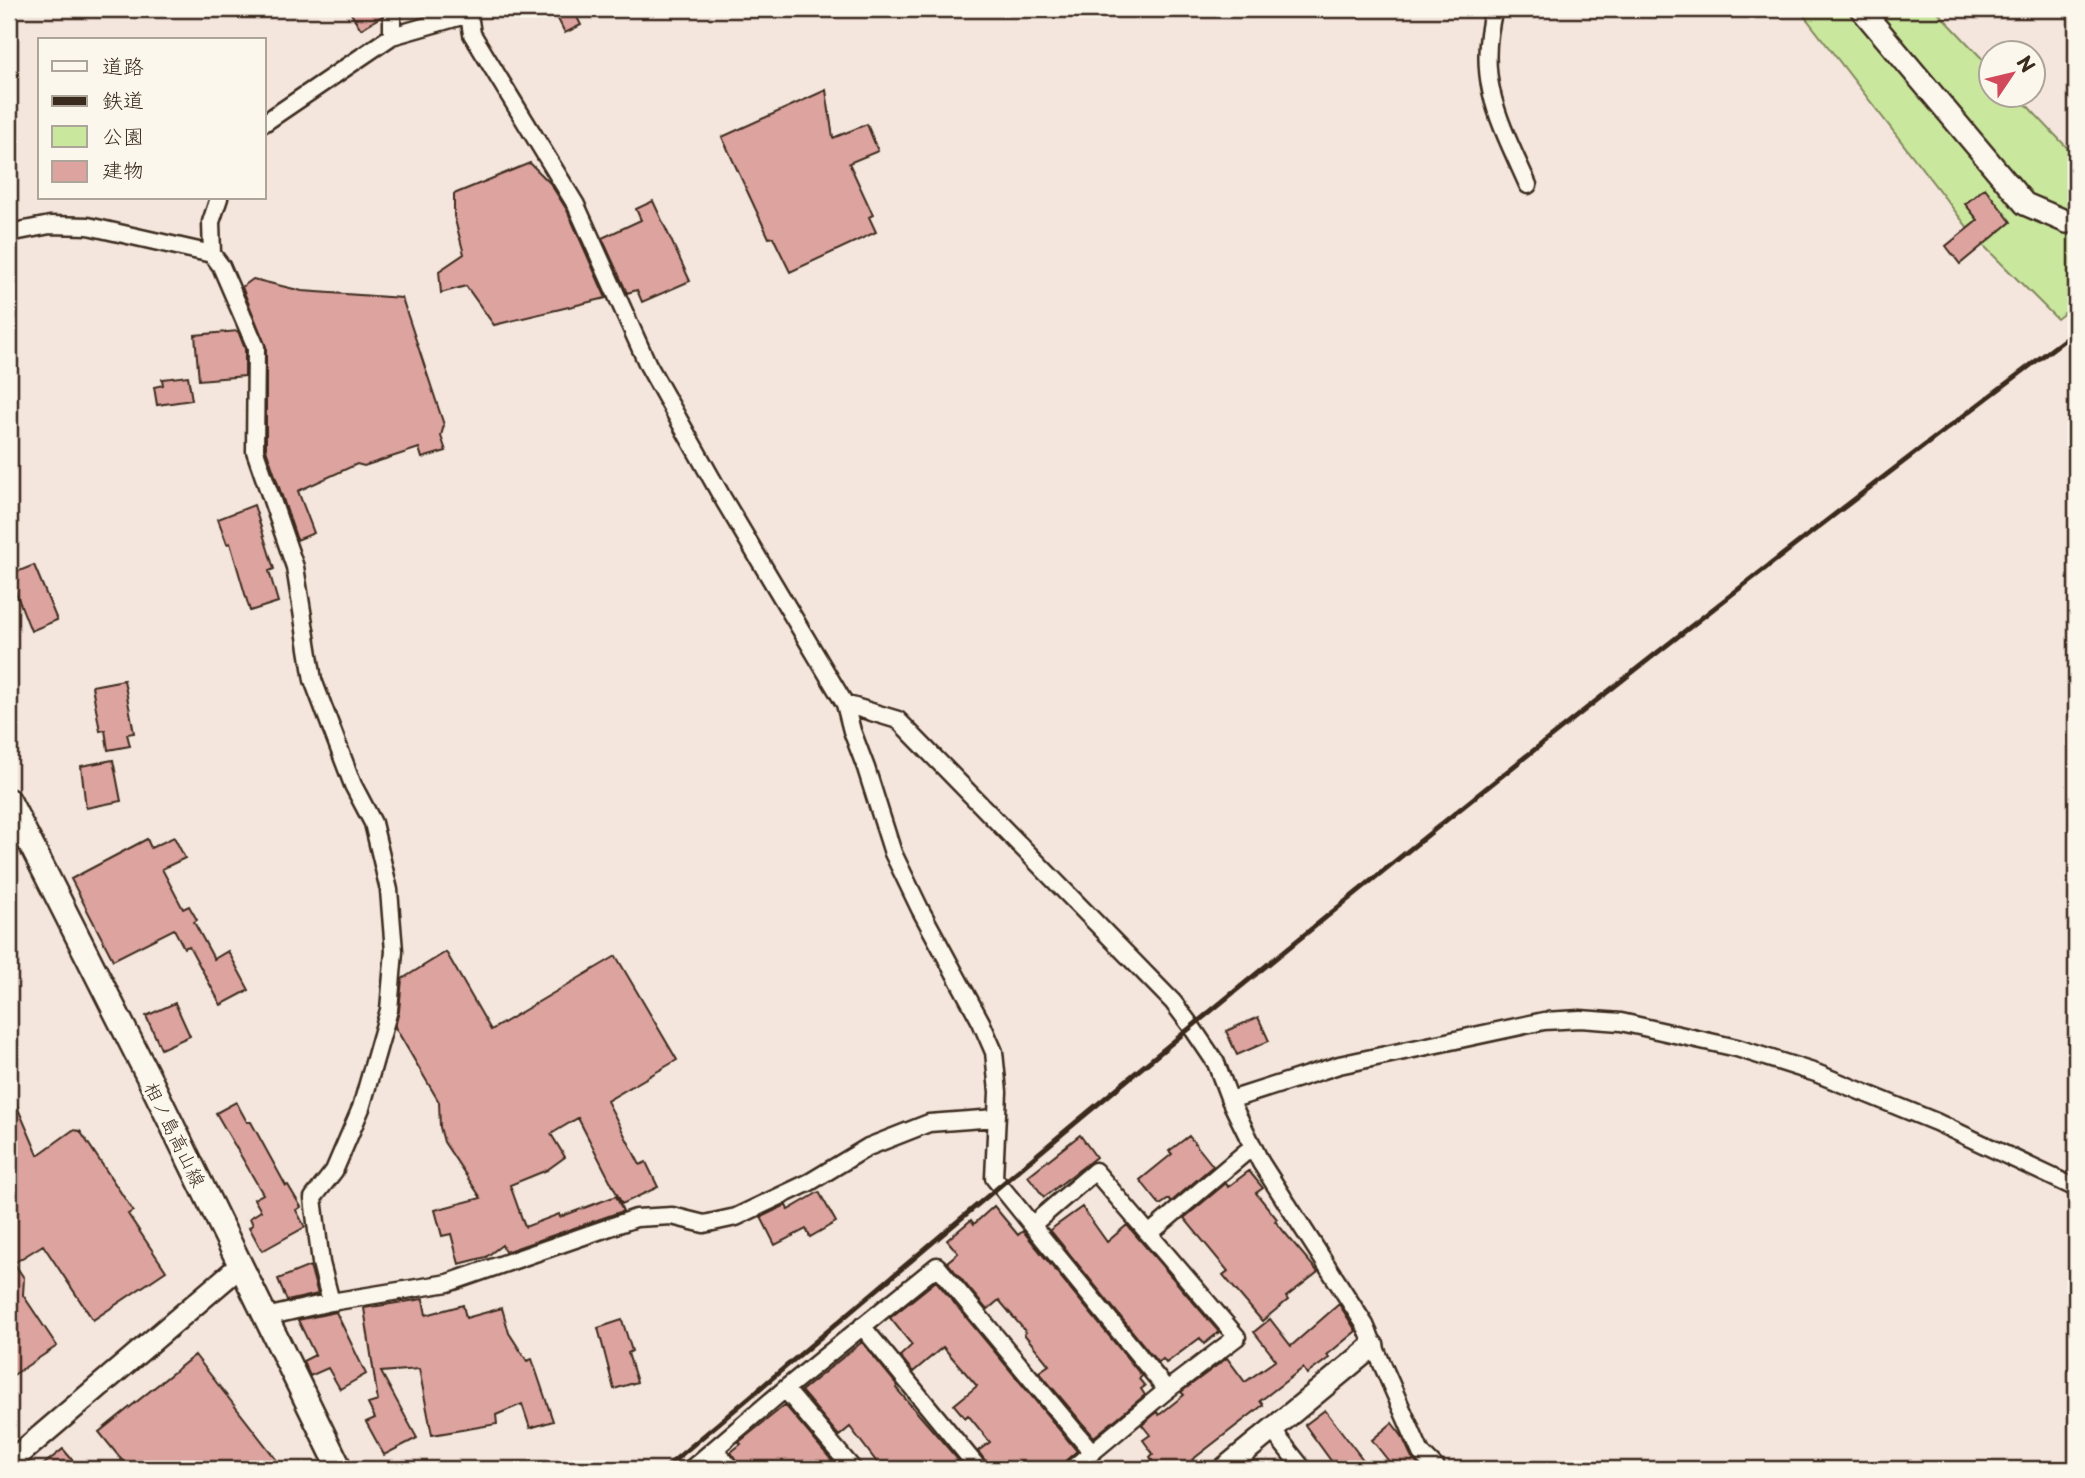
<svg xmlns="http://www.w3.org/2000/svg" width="2085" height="1478" font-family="'Playpen Sans','Klee One',sans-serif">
<rect width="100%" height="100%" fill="#f5e6dd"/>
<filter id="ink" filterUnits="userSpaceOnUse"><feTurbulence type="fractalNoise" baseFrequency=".0143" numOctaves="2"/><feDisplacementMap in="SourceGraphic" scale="14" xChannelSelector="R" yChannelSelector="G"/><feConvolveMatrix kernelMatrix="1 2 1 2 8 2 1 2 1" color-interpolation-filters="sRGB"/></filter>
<g filter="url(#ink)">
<!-- green -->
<path fill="#cae79e" stroke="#82885e" stroke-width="2" d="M 1799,9 L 1935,9 L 1990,67 L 1990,94 L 2017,95 L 2076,157 L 2076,304 L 2057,319 L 1975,237 Z"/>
<!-- building -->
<path fill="#dda39f" stroke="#3b2a1e" stroke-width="2" d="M 348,9 L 382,9 L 382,16 L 361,29 Z
M 565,9 L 573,9 L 581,25 L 565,33 L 555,13 Z
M 826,90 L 833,138 L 867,124 L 878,151 L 849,163 L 873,215 L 869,217 L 876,232 L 790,272 L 773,237 L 769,238 L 722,137 Z
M 530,163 L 550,183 L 567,210 L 606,298 L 494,325 L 466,286 L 441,293 L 439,271 L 464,254 L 454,216 L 454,194 Z
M 1985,188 L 2011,222 L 1960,264 L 1946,246 L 1978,220 L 1965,204 Z
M 653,201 L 690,281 L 642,302 L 637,290 L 627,293 L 602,238 L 641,220 L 636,209 Z
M 253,279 L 302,291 L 402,298 L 444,425 L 441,436 L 446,451 L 422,458 L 419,448 L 364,466 L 357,464 L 298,491 L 314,533 L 297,540 L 266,449 L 266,347 L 242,287 Z
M 238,331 L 245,349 L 245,376 L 199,380 L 195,335 Z
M 188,376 L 192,400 L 157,405 L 154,387 L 163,385 L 162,379 Z
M 254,505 L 274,569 L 269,571 L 278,602 L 250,611 L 230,543 L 227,544 L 218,519 Z
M 34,565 L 57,620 L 31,631 L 9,575 Z
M 124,680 L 134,733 L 127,734 L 130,746 L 108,750 L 105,730 L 100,731 L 92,686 Z
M 113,760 L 121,801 L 86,808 L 81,766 Z
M 174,837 L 185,858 L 162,869 L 183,909 L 189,906 L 197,920 L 194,922 L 214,959 L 228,951 L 249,990 L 221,1005 L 189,946 L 184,948 L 174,929 L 113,960 L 71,879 L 147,839 L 151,848 Z
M 446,952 L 491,1030 L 616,956 L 677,1060 L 607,1101 L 640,1165 L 646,1162 L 658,1187 L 622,1204 L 578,1118 L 551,1134 L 565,1157 L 547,1170 L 510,1185 L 525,1227 L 559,1214 L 560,1217 L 616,1196 L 623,1211 L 505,1252 L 502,1245 L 486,1257 L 459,1264 L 451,1234 L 442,1236 L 435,1210 L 481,1198 L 444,1142 L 440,1127 L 439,1102 L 395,1027 L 399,1011 L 402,979 Z
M 175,1003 L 190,1036 L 161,1049 L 146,1016 Z
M 1258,1017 L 1269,1041 L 1237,1055 L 1226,1031 Z
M 9,1088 L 38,1155 L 73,1130 L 80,1131 L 133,1211 L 128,1214 L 166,1271 L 93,1320 L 43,1245 L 14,1263 L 24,1278 L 23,1295 L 57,1346 L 9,1378 Z
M 236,1102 L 247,1122 L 251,1122 L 286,1186 L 288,1185 L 301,1207 L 296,1210 L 305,1227 L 262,1251 L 249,1227 L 253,1225 L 250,1218 L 261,1211 L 254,1199 L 263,1194 L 216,1113 Z
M 1080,1135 L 1096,1157 L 1044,1197 L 1028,1176 Z
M 1189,1136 L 1213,1166 L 1171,1202 L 1169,1199 L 1160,1205 L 1140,1180 L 1172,1154 L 1169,1151 Z
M 1249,1171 L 1263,1188 L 1256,1193 L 1277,1219 L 1275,1221 L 1318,1272 L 1286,1297 L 1288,1300 L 1262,1321 L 1223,1275 L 1228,1271 L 1184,1218 L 1226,1183 L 1228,1187 Z
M 819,1192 L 836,1222 L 810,1237 L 806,1229 L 775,1245 L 761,1217 L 786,1205 L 788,1210 Z
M 994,1206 L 1018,1235 L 1023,1231 L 1142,1376 L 1139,1379 L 1145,1386 L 1141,1389 L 1145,1395 L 1094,1437 L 1039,1372 L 1049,1365 L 1024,1334 L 1026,1332 L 999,1300 L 987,1310 L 947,1262 L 958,1253 L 947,1240 L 971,1220 L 974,1224 Z
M 1082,1207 L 1107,1242 L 1127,1225 L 1219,1332 L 1204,1344 L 1200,1338 L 1166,1363 L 1163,1359 L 1158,1363 L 1050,1230 Z
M 310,1266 L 318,1294 L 287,1301 L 278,1279 Z
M 936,1281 L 1077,1451 L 1065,1461 L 1062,1469 L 989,1469 L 987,1463 L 978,1451 L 990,1442 L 968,1415 L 965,1418 L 954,1405 L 977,1386 L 943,1347 L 913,1372 L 900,1356 L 912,1345 L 890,1318 Z
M 423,1299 L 426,1315 L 463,1305 L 466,1318 L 502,1308 L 509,1333 L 527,1361 L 532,1359 L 553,1421 L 530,1428 L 522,1404 L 496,1415 L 497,1424 L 432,1435 L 419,1369 L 381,1372 L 417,1438 L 384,1455 L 366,1422 L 375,1418 L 368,1404 L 378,1401 L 364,1308 Z
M 1339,1304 L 1356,1331 L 1327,1355 L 1329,1358 L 1307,1374 L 1303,1368 L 1260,1401 L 1263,1405 L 1192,1460 L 1198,1469 L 1139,1469 L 1152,1460 L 1150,1457 L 1153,1454 L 1143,1440 L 1150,1435 L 1142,1425 L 1157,1412 L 1159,1415 L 1184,1395 L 1181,1392 L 1227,1358 L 1245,1382 L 1276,1360 L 1254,1332 L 1270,1319 L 1291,1346 Z
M 336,1312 L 366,1374 L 340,1389 L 328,1368 L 310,1376 L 303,1361 L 315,1355 L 298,1320 Z
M 622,1320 L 632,1351 L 628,1353 L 637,1382 L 614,1389 L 598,1328 Z
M 862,1342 L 898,1386 L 896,1388 L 966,1469 L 882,1469 L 850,1427 L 839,1436 L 801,1391 Z
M 195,1355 L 279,1463 L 271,1469 L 129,1469 L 99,1432 Z
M 785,1405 L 839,1469 L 741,1469 L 731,1452 L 741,1444 L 739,1442 Z
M 1325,1410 L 1364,1461 L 1354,1469 L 1337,1469 L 1305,1425 Z
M 1392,1423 L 1402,1436 L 1412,1458 L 1422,1469 L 1395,1469 L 1372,1440 Z
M 63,1449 L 80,1469 L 38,1469 Z"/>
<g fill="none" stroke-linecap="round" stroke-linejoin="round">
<defs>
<path id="minor" d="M 1494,9 C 1475,80 1500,122 1528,185
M 469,14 L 472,34 L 576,205 L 648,365 L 722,497 L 845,704 L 852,731 L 866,768 L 893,853 L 920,909 L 981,1022 L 994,1052 L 998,1092 L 994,1178 L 1032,1225 L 1095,1171 L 1237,1337 L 1167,1390 L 1072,1469
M 392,36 L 392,9
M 264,123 L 392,36 L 469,14 L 469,9
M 219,198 L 211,222 L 212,254 L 221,266 L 256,347 L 255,451 L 295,567 L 313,680 L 353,785 L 373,823 L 389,890 L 394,951 L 389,1010 L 361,1108 L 334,1171 L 313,1198 L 321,1263 L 331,1302
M 9,233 L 50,225 L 88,226 L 212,254
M 845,704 L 898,720 L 1173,1002 L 1191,1026 L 1216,1063 L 1230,1100 L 1261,1163 L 1365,1325 L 1421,1453 L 1437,1469
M 1230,1100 L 1339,1065 L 1544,1021 L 1580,1019 L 1621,1022 L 1737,1048 L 1816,1073 L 1936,1122 L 2076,1188
M 1032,1225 L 1167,1390
M 1149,1234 L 1253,1146
M 266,1317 L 331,1302 L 448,1283 L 636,1218 L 672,1216 L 704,1224 L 736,1217 L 810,1182 L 868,1147 L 929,1123 L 996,1118
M 862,1326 L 979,1469
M 785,1389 L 853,1469
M 1272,1430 L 1303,1469
M 716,1450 L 731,1469
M 691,1469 L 785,1389 L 937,1266 L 1092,1452"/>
<path id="tertiary" d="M 1861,9 L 2025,204 L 2067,222 L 2076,219
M 9,1463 L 240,1266
M 1224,1469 L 1373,1346"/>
<path id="secondary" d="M 9,801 L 151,1082 L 340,1469"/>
</defs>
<!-- minor casing -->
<use href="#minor" stroke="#3b2a1e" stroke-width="21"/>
<!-- tertiary casing -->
<use href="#tertiary" stroke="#3b2a1e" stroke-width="26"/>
<!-- secondary casing -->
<use href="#secondary" stroke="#3b2a1e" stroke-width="28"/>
<!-- minor -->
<use href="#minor" stroke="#fbf7ec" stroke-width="16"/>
<!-- tertiary -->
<use href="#tertiary" stroke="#fbf7ec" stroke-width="21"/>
<!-- secondary -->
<use href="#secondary" stroke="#fbf7ec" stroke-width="23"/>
<!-- rail -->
<path stroke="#3b2a1e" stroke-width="5" d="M 664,1469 C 841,1321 1016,1170 1195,1024 C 1484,787 1777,555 2076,331"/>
</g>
</g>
<g text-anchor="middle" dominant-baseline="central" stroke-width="6" stroke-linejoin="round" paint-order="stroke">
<!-- street labels -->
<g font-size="19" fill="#3b2a1e" stroke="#fbf7ec">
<text transform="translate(176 1134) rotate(64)">相ノ島高山線</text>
</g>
</g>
<!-- margin -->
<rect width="2085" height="1478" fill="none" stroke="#fbf7ec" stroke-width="35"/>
<rect x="18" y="18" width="2050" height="1443" fill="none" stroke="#3b2a1e" stroke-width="2.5" filter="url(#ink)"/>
<!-- legend -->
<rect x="38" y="38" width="228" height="161" fill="#fbf7ec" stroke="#aea59a" stroke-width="2"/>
<rect x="52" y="61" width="35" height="10" fill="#fbf7ec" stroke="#aea59a" stroke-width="2"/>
<text x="102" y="74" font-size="21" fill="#3b2a1e">道路</text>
<rect x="52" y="96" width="35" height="10" fill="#3b2a1e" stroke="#aea59a" stroke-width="2"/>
<text x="102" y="108" font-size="21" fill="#3b2a1e">鉄道</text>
<rect x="52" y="126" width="35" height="21" fill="#cae79e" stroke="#aea59a" stroke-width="2"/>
<text x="102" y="144" font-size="21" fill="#3b2a1e">公園</text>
<rect x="52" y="161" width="35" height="21" fill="#dda39f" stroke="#aea59a" stroke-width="2"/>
<text x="102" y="178" font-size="21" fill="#3b2a1e">建物</text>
<!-- north arrow -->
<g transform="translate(2012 74) rotate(55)"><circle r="33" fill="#fbf7ec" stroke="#aea59a" stroke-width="2"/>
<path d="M0-5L12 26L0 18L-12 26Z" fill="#d1495b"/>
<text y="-10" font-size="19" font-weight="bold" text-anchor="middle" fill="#3b2a1e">N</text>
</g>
</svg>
